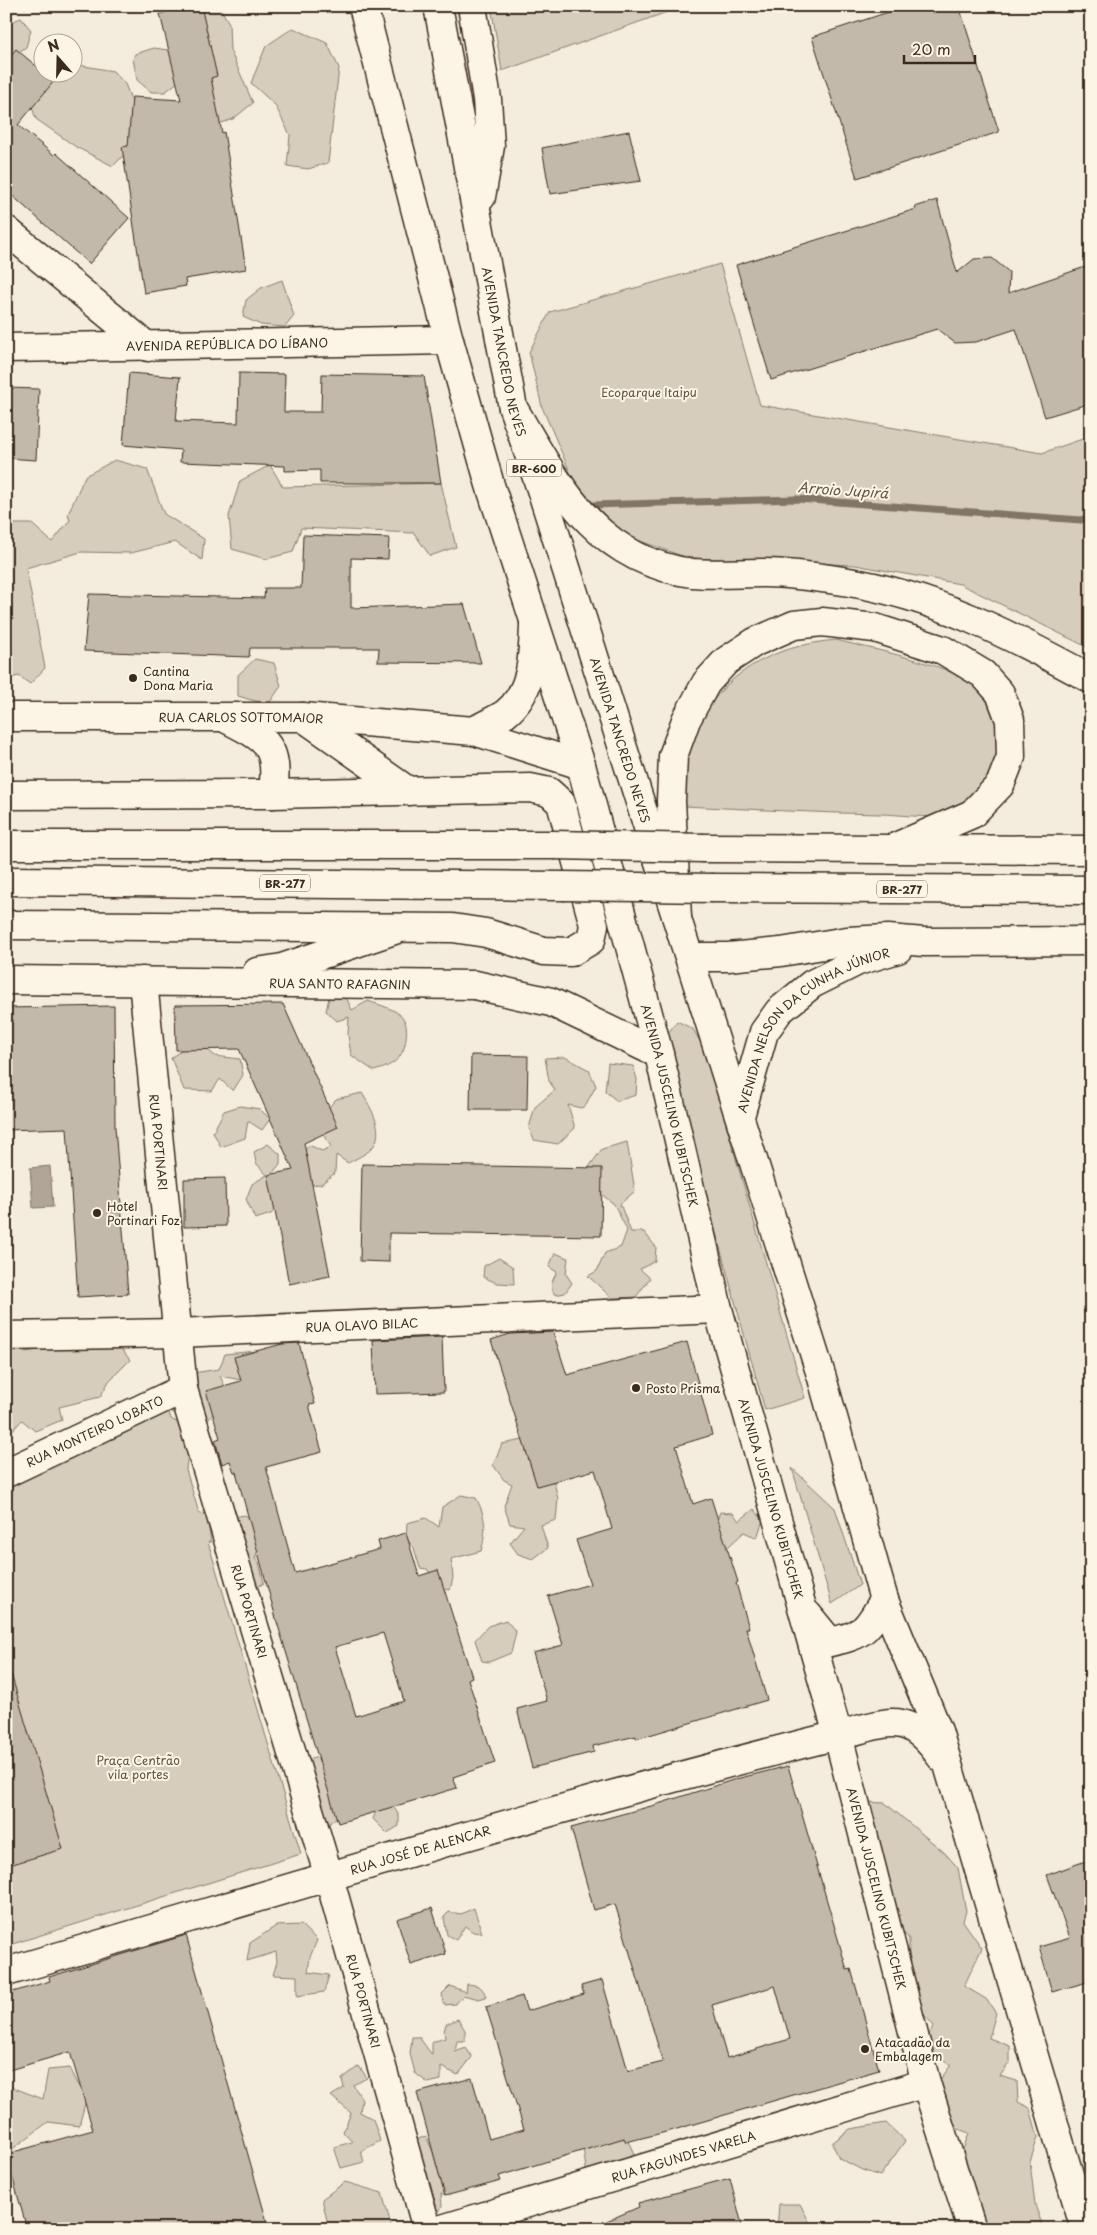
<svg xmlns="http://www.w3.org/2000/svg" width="1097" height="2235" font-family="'Playpen Sans',sans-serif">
<rect width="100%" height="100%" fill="#f4eddd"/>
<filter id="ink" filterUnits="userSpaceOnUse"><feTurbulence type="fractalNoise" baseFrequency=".02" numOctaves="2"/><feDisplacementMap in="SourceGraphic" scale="10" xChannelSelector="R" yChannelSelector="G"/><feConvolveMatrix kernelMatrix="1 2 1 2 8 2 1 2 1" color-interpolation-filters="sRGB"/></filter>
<g filter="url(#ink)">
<!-- green -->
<path fill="#d6cdbd" stroke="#887c6e" d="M 206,6 L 219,6 L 229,23 L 230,50 L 253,103 L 233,119 L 216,125 L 196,26 Z
M 491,6 L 684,6 L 502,71 Z
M 21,18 L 31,30 L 26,47 L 6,61 L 6,24 Z
M 293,28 L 327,43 L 339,68 L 328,163 L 308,169 L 287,166 L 290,135 L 275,105 L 251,83 L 266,46 Z
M 154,48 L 176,51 L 183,78 L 165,92 L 151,92 L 137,80 L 133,59 L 135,54 Z
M 73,64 L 113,71 L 125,84 L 145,134 L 113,166 L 76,147 L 36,119 L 28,95 L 43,73 L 72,72 Z
M 720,264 L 760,405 L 1042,453 L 1091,436 L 1091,649 L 960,584 L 855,565 L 688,558 L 626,536 L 576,486 L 542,407 L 529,352 L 550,312 Z
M 282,280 L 294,316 L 285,327 L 261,325 L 243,317 L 246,300 L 261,288 Z
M 115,460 L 147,469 L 164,514 L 204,539 L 202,560 L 175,542 L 131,553 L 81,552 L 26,568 L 45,668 L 30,684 L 19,676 L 6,679 L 6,529 L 10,524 L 32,524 L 52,542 L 70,520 L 68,514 L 85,476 Z
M 270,465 L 283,487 L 441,483 L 456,547 L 430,556 L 414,533 L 301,528 L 293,552 L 266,559 L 232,549 L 229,516 L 240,481 Z
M 836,640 C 871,649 946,663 972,684 C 996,703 1004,739 994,767 C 987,786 965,811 944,815 C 929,819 896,814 880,814 C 814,813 749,809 683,806 C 683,791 682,775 684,760 C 685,751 691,742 694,735 C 719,673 772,646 836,640 Z
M 255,659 L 274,663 L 281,686 L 270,702 L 255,701 L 238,696 L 238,675 Z
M 330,993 L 345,995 L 352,1010 L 368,1001 C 379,1005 397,1009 403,1018 C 407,1024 407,1032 406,1038 C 404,1058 393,1066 374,1071 L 351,1055 L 348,1035 L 349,1017 L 337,1021 L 326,1011 Z
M 677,1021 L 693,1029 L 704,1048 L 805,1398 L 765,1410 L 669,1063 L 665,1037 Z
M 200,1043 L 215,1056 L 240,1059 L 243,1075 L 233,1091 L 220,1079 L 212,1091 L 184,1090 L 171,1058 L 185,1047 Z
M 565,1057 L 589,1070 L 596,1086 L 585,1106 L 581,1108 L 568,1105 L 575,1128 L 558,1144 L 534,1140 L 529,1128 L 535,1107 L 555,1090 L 549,1081 L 545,1058 Z
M 608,1063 L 633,1066 L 637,1079 L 636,1095 L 617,1101 L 605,1091 Z
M 362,1093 C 371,1108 386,1132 372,1148 C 367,1154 355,1159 348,1163 L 336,1155 L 335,1173 L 321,1184 L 307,1185 L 293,1164 L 309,1145 L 322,1151 L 331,1147 L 324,1134 L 324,1113 L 336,1099 Z
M 240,1106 L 260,1109 L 270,1119 L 262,1130 L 248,1121 L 245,1138 L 221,1147 L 213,1132 L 224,1111 Z
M 627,1142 L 635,1191 L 620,1204 L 631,1232 L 644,1232 L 656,1247 L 655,1261 L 640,1269 L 650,1278 L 636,1297 L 612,1298 L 588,1276 L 597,1271 L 605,1253 L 621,1247 L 627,1230 L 614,1204 L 596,1190 L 589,1167 L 602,1149 Z
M 268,1144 L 280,1154 L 280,1164 L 270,1176 L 282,1203 L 271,1214 L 255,1219 L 246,1199 L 252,1184 L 267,1175 L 256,1163 L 254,1152 Z
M 555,1253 L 568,1258 L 566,1274 L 572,1283 L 565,1293 L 555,1295 C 549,1286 552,1281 557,1272 L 549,1267 Z
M 499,1258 L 513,1267 L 514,1284 L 497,1283 L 483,1277 L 484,1266 Z
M 6,1338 L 24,1352 L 72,1346 L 120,1347 L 130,1360 L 109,1381 L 100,1397 L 59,1407 L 62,1420 L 35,1431 L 22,1420 L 6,1438 Z
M 257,1351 L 257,1383 L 220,1376 L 229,1395 L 209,1419 L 187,1422 L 171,1411 L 176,1384 L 193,1373 L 219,1369 L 225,1354 Z
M 168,1409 L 171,1419 L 180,1424 L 188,1451 L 186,1470 L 199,1513 L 207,1517 L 211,1542 L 208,1542 L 301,1854 L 6,1946 L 6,1469 Z
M 523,1440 L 535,1479 L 554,1482 L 558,1499 L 556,1520 L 541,1525 L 548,1548 L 533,1559 L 518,1554 L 510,1543 L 524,1526 L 510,1524 L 504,1506 L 512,1484 L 504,1480 L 493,1465 L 502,1444 Z
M 792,1468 L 835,1508 L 860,1585 L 832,1604 Z
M 461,1495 L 476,1498 C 486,1516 487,1531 481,1551 L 451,1559 L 453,1578 L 450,1590 L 441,1588 L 427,1569 L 420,1568 L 414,1548 L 406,1538 L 407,1523 L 426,1518 L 439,1527 L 442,1507 Z
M 754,1509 L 763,1520 L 757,1538 L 744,1532 L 728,1547 L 718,1544 L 712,1533 L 720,1512 L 733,1513 L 739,1521 Z
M 245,1515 L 259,1525 L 259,1546 L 255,1559 L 259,1562 L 264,1583 L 251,1591 L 227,1518 Z
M 506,1620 L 516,1632 L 511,1653 L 489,1662 L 482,1661 L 475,1640 L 488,1626 Z
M 315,1757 L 332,1769 L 342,1812 L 323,1829 L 295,1763 Z
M 387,1798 L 399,1815 L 399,1826 L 387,1833 L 373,1819 L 379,1802 Z
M 865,1802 L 885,1803 L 945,1853 L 958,1868 L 966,1911 L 963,1921 L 982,1948 L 964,1986 L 986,1999 L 996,2013 L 989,2038 L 1010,2046 L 1010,2062 L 1000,2076 L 1017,2081 L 1018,2102 L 1030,2108 L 1038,2137 L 1030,2162 L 1035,2205 L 1042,2224 L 1039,2229 L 972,2229 L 961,2155 L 969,2133 L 942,2123 L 931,2092 L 951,2065 L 923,2045 L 934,2026 L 908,1997 L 909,1939 L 874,1899 L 889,1876 L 868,1862 Z
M 474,1908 L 482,1933 L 473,1932 L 465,1926 L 456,1940 L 447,1935 L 444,1917 L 449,1912 L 461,1914 Z
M 301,1925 L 317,1940 L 310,1957 L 308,1972 L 329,1975 L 324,1992 L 297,1996 L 297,1976 L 273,1975 L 277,1962 L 276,1952 L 247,1961 L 250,1943 L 276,1926 Z
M 467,1984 C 478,1985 483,1986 486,1997 L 479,1999 L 463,1995 L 456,2004 L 444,2005 L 442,1994 L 450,1986 L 466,1992 Z
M 458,2019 L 465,2030 L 465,2041 L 457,2041 L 455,2052 L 466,2048 L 472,2057 L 458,2075 L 441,2067 L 441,2080 L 428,2083 L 415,2073 L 410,2054 L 412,2037 L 419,2037 L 432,2055 L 432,2042 L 445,2038 L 444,2031 L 446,2024 Z
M 359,2066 L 367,2078 L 353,2085 L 362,2099 L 360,2112 L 373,2119 L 380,2141 L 361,2151 L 364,2162 L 341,2168 L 334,2147 L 352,2142 L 343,2132 L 351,2113 L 331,2096 L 344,2088 L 342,2079 Z
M 70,2068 L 86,2100 L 79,2126 L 48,2122 L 6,2154 L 6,2085 L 43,2099 L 48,2070 Z
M 886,2123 L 905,2141 L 880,2176 L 862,2170 L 839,2158 L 832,2143 L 850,2129 Z
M 610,2132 L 628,2141 L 636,2158 L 587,2176 L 583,2147 Z
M 426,2136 L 433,2152 L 445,2196 L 441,2194 L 442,2206 L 436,2218 L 411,2142 Z
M 345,2182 L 382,2193 L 391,2225 L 389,2229 L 329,2229 L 322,2199 Z
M 779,2204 L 800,2204 L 813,2229 L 777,2229 Z"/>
<!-- water -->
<path fill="#b0a596" stroke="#817466" d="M 50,1166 L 53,1207 L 33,1208 L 30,1168 Z"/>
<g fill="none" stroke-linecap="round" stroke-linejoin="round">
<!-- stream -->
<path stroke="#817466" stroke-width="7" d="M 592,505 L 797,499 L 1081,520 L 1091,516"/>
</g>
<!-- building -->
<path fill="#c3b9aa" stroke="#3b2a1e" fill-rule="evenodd" d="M 190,6 L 201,6 L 217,76 L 211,78 L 222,133 L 224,132 L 246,269 L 185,279 L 186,286 L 144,293 L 122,147 L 128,146 L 132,97 L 181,100 L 160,14 Z
M 907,6 L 959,6 L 999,132 L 857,178 L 812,37 Z
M 16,49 L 54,81 L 18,125 L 54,155 L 56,153 L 129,218 L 89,264 L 6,190 L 6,61 Z
M 629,131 L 641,181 L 550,194 L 542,148 Z
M 937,200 L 957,273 L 974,259 L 992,258 L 1009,272 L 1008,293 L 1091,265 L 1091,403 L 1045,417 L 1016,329 L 976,342 L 955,343 L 937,329 L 771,380 L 736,265 L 916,209 L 915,207 Z
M 129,373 L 180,377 L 176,421 L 238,423 L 239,373 L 285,374 L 284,412 L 321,412 L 322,374 L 424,376 L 441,483 L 320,483 L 320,470 L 285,471 L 285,466 L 180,462 L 181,450 L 123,445 Z
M 6,388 L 39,389 L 36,460 L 6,458 Z
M 303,535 L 389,538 L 388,559 L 351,558 L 351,608 L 464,604 L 481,663 L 378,662 L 379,648 L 250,648 L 249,657 L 84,651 L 89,594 L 264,598 L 265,588 L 301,588 Z
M 283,1004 L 338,1127 L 304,1143 L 330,1276 L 289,1284 L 268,1175 L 293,1170 L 239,1049 L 176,1050 L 175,1005 Z
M 114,1006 L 115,1127 L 128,1294 L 78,1297 L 67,1128 L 6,1130 L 6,1008 Z
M 471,1055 L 528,1056 L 527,1110 L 470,1110 Z
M 362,1164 L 602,1168 L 601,1236 L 389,1233 L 389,1262 L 360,1261 Z
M 225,1178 L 226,1226 L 184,1227 L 184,1179 Z
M 553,1332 L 567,1375 L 687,1342 L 712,1435 L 676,1446 L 693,1504 L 711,1498 L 738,1582 L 736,1583 L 749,1628 L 746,1628 L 767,1700 L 636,1739 L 636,1736 L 593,1746 L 594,1752 L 532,1768 L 517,1709 L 547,1701 L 533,1653 L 563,1645 L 548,1596 L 590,1584 L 576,1540 L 612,1529 L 595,1470 L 537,1486 L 491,1340 L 510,1334 Z
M 442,1337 L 444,1392 L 375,1394 L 373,1340 Z
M 299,1343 L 315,1404 L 309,1405 L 322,1452 L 266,1467 L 295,1573 L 380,1549 L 378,1541 L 406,1533 L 419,1576 L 438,1570 L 472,1677 L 468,1679 L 495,1763 L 453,1777 L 457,1788 L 338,1823 L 277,1622 L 236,1472 L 234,1472 L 230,1461 L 222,1464 L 215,1440 L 220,1438 L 206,1391 L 241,1381 L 234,1357 L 282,1344 ZM 383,1633 L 404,1701 L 356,1716 L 335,1647 Z
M 11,1674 L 63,1849 L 6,1866 L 6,1675 Z
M 788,1766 L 847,1970 L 851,1969 L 879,2070 L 670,2131 L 626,2142 L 624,2138 L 499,2176 L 501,2181 L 445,2196 L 417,2093 L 472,2078 L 489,2139 L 524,2129 L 486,2007 L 522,1996 L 527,2011 L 584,1994 L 581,1986 L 602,1980 L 628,2071 L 663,2062 L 615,1904 L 594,1910 L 571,1828 L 655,1805 L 736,1779 ZM 775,1986 L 790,2039 L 727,2058 L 712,2005 Z
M 1091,1859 L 1091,1981 L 1052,1992 L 1039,1947 L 1070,1938 L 1047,1875 Z
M 432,1908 L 446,1954 L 411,1965 L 397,1919 Z
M 186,1935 L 269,2229 L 27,2229 L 6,2154 L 93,2130 L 70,2052 L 6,2071 L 6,1994 L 50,1981 L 49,1977 Z
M 730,2178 L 743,2229 L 588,2229 L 639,2207 L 638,2203 Z"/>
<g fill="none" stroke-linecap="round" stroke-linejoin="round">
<defs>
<g id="minor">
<path d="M 6,230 L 148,347"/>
<path id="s1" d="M 6,348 L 449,340"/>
<path id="s2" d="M 6,717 L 303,717 L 474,731 L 581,765"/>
<path d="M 303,717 L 408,791"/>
<path d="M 227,719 C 268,740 279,745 273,794"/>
<path d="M 474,731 C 484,725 496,720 505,714 C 533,692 533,656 534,624"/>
<path d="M 690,957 L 728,957 L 781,952 L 847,941 L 888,939 L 924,942 L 1091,941"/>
<path id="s3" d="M 143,981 L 183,1389 L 329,1877 L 427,2229"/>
<path id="s4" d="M 740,1116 L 764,1032 L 779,1011 L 812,984 L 858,961 L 898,949"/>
<path id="s5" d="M 6,1336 L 178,1333 L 718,1309"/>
<path id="s6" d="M 6,1473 L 183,1389"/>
<path id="s7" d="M 6,1972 C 283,1891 558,1805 838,1735"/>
<path id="s8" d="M 442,2229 L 926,2083"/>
</g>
<g id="major">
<path id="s9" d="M 363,6 L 449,340 L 490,485 L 581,765 L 659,1054 L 718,1309 L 838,1735 L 926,2083 L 972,2229"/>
<path id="s10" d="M 438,6 L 513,408 L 543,495 L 822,1378 L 884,1600 L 938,1731 L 1085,2229"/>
<path d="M 472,6 L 487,99 L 490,146 L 481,197"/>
<path d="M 257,972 L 282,968 L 397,929"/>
<path id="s11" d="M 6,980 L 475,985 L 551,1002 L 659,1054"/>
<path d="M 808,1615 L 830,1642 C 864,1635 867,1630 884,1600"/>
<path d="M 838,1735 C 889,1723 906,1708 941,1757"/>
</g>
<path id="highway" d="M 513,408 C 558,484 594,560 692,573 C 715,575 740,573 764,573 C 789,573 817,577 843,581 C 934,595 1011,635 1091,679
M 6,795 L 273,794 L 530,788 L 549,792 L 561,803 L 594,925 L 591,940 L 571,952 L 544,951 L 486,933 L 453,928 L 6,925
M 6,845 L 553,845
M 704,848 L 1091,850
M 6,881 L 563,886
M 713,888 L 1091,890
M 677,918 L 671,801 L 673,756 L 686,720 L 706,683 L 726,661 L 755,642 L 794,625 L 822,622 L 875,628 L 943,650 L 983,674 L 1000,693 L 1010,720 L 1011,757 L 1000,785 L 972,814 L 891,849"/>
</defs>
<!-- minor casing -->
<use href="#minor" stroke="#3b2a1e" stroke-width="31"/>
<!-- major casing -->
<use href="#major" stroke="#3b2a1e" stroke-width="31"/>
<!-- highway casing -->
<use href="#highway" stroke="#3b2a1e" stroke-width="31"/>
<!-- minor -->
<use href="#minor" stroke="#fcf5e5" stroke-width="28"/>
<!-- major -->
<use href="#major" stroke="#fcf5e5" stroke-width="28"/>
<!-- highway -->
<use href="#highway" stroke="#fcf5e5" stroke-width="28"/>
<defs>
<path id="highway-bridge" d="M 553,845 L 704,848
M 563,886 L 713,888"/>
</defs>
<!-- highway-bridge casing -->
<use href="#highway-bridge" stroke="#3b2a1e" stroke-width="31" stroke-linecap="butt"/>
<!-- highway-bridge -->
<use href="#highway-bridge" stroke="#fcf5e5" stroke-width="28"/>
</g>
</g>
<!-- markers -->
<g fill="#3b2a1e" stroke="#fcf5e5" stroke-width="2">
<circle cx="133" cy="678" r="5"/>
<circle cx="97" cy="1213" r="5"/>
<circle cx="636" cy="1388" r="5"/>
<circle cx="865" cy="2049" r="5"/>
</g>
<g text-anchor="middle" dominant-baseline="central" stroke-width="4" stroke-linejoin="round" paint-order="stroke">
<!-- shield labels -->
<g fill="#fcf5e5" stroke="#75675a" stroke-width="1">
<rect x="506.5" y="459.5" width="55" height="17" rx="4"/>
<rect x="260" y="874.5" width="50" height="17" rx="4"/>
<rect x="877" y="880.5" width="50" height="17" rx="4"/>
</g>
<g font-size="11" font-weight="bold" fill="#3b2a1e">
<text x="534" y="468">BR-600</text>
<text x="285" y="883">BR-277</text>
<text x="902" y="889">BR-277</text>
</g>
<!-- street labels -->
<g font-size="12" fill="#3b2a1e" stroke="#fcf5e5">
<text stroke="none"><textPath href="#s1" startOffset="221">AVENIDA REPÚBLICA DO LÍBANO</textPath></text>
<text stroke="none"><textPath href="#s10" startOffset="352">AVENIDA TANCREDO NEVES</textPath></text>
<text stroke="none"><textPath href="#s2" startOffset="235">RUA CARLOS SOTTOMAIOR</textPath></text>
<text stroke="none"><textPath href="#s10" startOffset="758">AVENIDA TANCREDO NEVES</textPath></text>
<text stroke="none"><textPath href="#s11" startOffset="334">RUA SANTO RAFAGNIN</textPath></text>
<text stroke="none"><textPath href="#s4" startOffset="122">AVENIDA NELSON DA CUNHA JÚNIOR</textPath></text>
<text stroke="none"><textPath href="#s9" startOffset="1142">AVENIDA JUSCELINO KUBITSCHEK</textPath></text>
<text stroke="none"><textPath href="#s3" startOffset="162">RUA PORTINARI</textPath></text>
<text stroke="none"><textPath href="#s5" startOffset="356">RUA OLAVO BILAC</textPath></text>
<text stroke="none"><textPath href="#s6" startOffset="98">RUA MONTEIRO LOBATO</textPath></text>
<text stroke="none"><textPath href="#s9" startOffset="1548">AVENIDA JUSCELINO KUBITSCHEK</textPath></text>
<text stroke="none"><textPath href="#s3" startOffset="642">RUA PORTINARI</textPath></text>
<text stroke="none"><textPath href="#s7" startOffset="432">RUA JOSÉ DE ALENCAR</textPath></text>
<text stroke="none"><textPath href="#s9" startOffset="1952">AVENIDA JUSCELINO KUBITSCHEK</textPath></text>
<text stroke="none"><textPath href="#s3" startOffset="1048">RUA PORTINARI</textPath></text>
<text stroke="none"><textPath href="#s8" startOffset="252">RUA FAGUNDES VARELA</textPath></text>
</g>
<!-- park labels -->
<g font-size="12" fill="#625346" stroke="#fcf5e5">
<text x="649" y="392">Ecoparque Itaipu</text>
<text x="138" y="1760">Praça Centrão<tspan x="138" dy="14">vila portes</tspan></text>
</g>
<!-- poi labels -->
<g font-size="12" fill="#3b2a1e" stroke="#fcf5e5" text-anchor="start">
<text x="143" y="671">Cantina<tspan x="143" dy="14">Dona Maria</tspan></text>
<text x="107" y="1206">Hotel<tspan x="107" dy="14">Portinari Foz</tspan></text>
<text x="646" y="1388">Posto Prisma</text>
<text x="875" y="2042">Atacadão da<tspan x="875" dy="14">Embalagem</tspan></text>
</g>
<!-- water labels -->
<g font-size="14" font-style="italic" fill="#645548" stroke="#fcf5e5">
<text transform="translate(843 490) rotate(4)">Arroio Jupirá</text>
</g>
</g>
<!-- margin -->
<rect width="1097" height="2235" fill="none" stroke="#fcf5e5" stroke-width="25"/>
<rect x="12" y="12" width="1072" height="2210" fill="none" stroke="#3b2a1e" stroke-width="2" filter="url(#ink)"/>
<!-- north arrow -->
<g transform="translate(58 58) rotate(340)"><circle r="24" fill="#fcf5e5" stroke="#afa495"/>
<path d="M0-4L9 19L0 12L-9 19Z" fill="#3b2a1e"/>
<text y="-8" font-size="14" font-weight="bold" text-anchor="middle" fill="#3b2a1e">N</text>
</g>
<!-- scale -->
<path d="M904 55v8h71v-8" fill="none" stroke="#3b2a1e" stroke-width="2.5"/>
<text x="912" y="55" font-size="15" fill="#3b2a1e" stroke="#fcf5e5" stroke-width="4" paint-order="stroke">20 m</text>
</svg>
